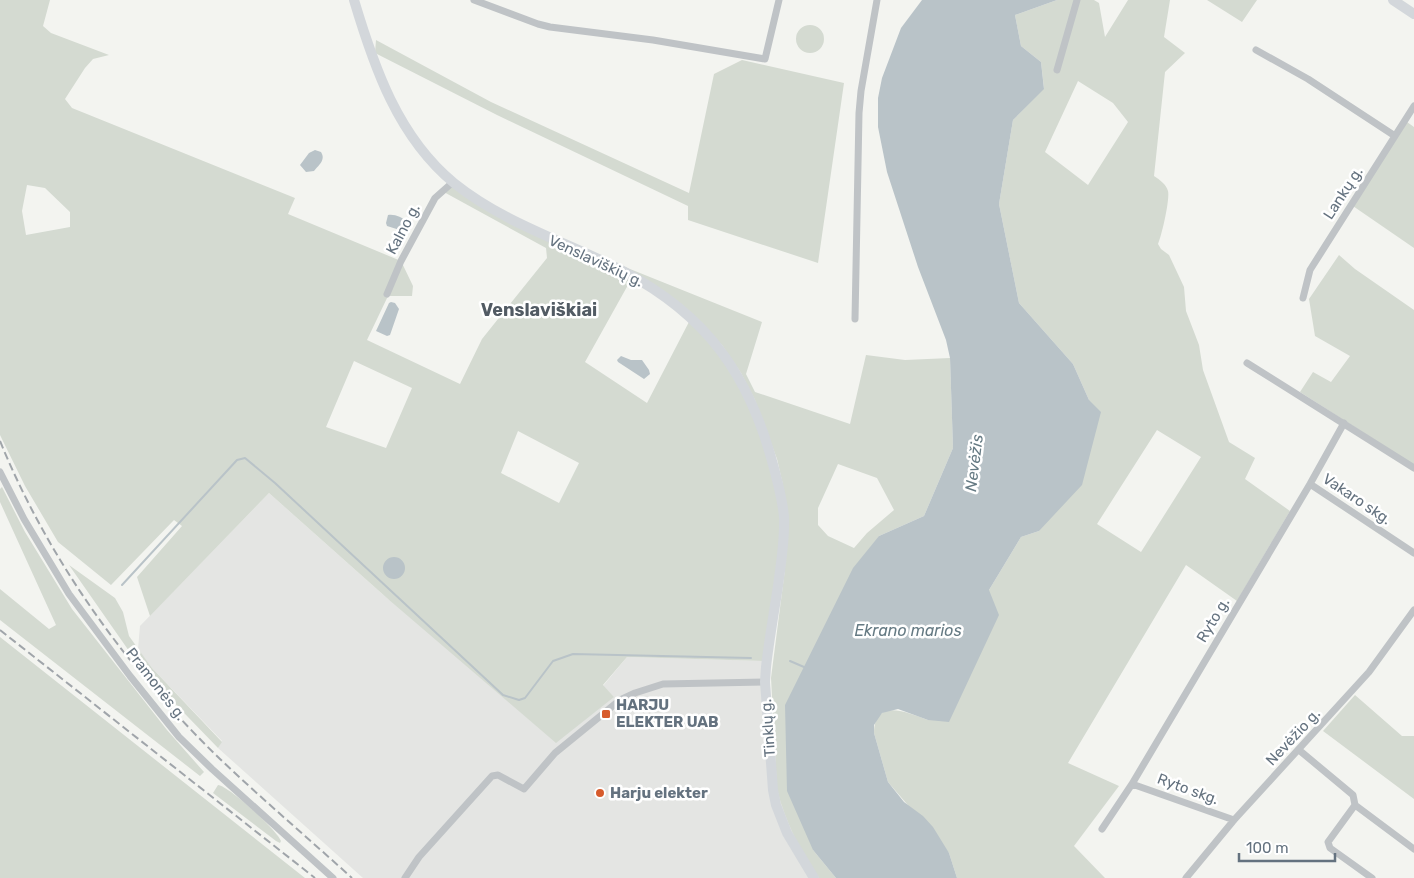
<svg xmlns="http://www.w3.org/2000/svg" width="1414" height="878" font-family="Rubik,sans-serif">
<rect width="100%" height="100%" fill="#f3f4f0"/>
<!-- built -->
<path fill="#e4e5e3" d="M 269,493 L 388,599 L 614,697 L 603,686 L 627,657 L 763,661 L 767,752 L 810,878 L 363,878 L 218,748 L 222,741 L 152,668 L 138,649 L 140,626 Z"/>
<!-- green -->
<path fill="#d4dad1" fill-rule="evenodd" d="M 0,0 L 50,0 L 43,26 L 51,33 L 109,55 L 93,59 L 85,68 L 65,99 L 72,108 L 295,198 L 288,214 L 401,261 L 413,286 L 412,296 L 388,296 L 367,340 L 460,384 L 482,339 L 547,258 L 546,248 L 442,191 L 453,182 L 478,201 L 633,276 L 585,362 L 647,403 L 691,318 L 704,329 L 757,414 L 784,517 L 763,661 L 627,657 L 603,685 L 614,697 L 556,743 L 388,599 L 269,493 L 150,616 L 137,577 L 182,526 L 174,520 L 111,585 L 58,542 L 25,486 L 0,435 ZM 27,185 L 45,188 L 70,212 L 70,227 L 26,235 L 22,211 ZM 354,361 L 412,388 L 386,448 L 326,427 ZM 518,431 L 579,463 L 559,503 L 501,473 Z
M 1057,0 L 1094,0 L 1099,3 L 1105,37 L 1128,0 L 1170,0 L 1164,37 L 1185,53 L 1165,72 L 1154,176 C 1160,180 1166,184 1168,191 C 1170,199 1162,235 1158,244 L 1161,249 L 1169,255 L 1184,287 L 1186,311 L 1199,345 L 1203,370 L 1229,442 L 1255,458 L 1245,479 L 1290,511 L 1237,601 L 1186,565 L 1068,763 L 1119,786 L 1074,846 L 1105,878 L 957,878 L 949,853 L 888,782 L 874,733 C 875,697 907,713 928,720 L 989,590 L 1021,537 L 1039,531 L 1089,400 L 1073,364 L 1019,303 L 999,204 L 1013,120 L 1044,88 L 1041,62 L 1021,46 L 1015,15 ZM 1078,81 L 1113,103 L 1128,122 L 1088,185 L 1045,152 ZM 1157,430 L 1201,457 L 1141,552 L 1097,524 Z
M 1207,0 L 1257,0 L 1242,22 Z
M796 39a14 14 0 1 1 28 0a14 14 0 1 1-28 0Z
M 376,40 L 491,102 L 689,193 L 714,74 L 742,60 L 844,83 L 818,263 L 688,220 L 688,206 L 497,115 L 375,53 Z
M 1407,122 L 1414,127 L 1414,248 L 1350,204 Z
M 1339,255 L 1355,269 L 1414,310 L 1414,465 L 1300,392 L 1313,372 L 1331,382 L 1350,356 L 1315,336 L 1309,299 Z
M 620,265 L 762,322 L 746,374 L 755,392 L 850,424 L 866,355 L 905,360 L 950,358 L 953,448 L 924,516 L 879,536 L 813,850 L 836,878 L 819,878 C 800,851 785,821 777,789 L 771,678 L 785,569 L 783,485 L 777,459 L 755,400 L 741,373 L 722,345 L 703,325 ZM 838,464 L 877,478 L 894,510 L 867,533 L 854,548 L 828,536 L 818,525 L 818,508 Z
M 2,487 L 25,532 L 72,609 L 167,730 L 204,772 L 200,776 L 0,620 L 0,589 L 49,629 L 56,625 L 0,502 L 0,489 Z
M 69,565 L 115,598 L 123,612 L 129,636 L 152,668 L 222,742 L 218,748 L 158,686 L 129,651 Z
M 0,637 L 305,878 L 0,878 Z
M 1355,695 L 1402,736 L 1414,736 L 1414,799 L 1323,731 Z
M 218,785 C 229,786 277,830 281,841 L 280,843 L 276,841 L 213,793 Z"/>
<!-- water -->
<path fill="#b9c3c8" d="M 922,0 L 1057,0 L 1015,15 L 1021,46 L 1041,62 L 1044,89 L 1013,120 L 999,204 L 1019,303 L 1073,364 L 1089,400 L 1101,412 L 1082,485 L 1039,531 L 1021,537 L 989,590 L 999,615 L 949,722 L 928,720 L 898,709 L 882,713 L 874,725 L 874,733 L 888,782 L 904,802 L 923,816 L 933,827 L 949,853 L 957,878 L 836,878 L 813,850 L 787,791 L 785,705 L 853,568 L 879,536 L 924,516 L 953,448 L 950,358 L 946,340 L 918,267 L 887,172 L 878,127 L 878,98 L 882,78 L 901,28 Z
M 315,150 L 321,152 C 326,160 319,165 314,171 L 306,172 L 300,165 L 309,153 Z
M 388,215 C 395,214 402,217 407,222 L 403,231 L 387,226 L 386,223 Z
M 391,302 L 395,303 L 399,309 L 390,335 L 387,336 L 376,331 L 389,303 Z
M 621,356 L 631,360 L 642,360 L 649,370 L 650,374 L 644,379 L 618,362 L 617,360 Z
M383 568a11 11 0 1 1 22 0a11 11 0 1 1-22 0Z"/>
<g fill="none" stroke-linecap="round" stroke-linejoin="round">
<!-- stream -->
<path stroke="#b9c3c8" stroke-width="2" d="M 122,585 L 237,460 L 245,458 L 275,483 L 503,695 L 519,700 L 525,698 L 553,661 L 573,654 L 751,658
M 790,661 L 804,667"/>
<!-- street -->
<path stroke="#bfc3c6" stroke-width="7" d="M 474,0 L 538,24 L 550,27 L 653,40 L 765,59 L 779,0
M 1256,50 L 1308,79 L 1395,136
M 1057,70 L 1077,0
M 387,294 L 401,261 L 435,198 L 453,182
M 1303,298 L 1310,270 L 1414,106
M 855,319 L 859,113 L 861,91 L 877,0
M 1247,363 L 1414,468
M 0,472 L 24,519 L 69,594 L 130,676 L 179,737 L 212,769 L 333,878
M 1310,484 L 1414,553
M 1299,750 L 1353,795 L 1355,805 L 1328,842 L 1330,848 L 1372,878
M 1132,784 L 1234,820
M 1355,805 L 1414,849
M 1102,829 L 1132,784 L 1310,484 L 1344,423
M 405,878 L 419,857 L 492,776 L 498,775 L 524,789 L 555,753 L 620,700 L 635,693 L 663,684 L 765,682
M 1186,878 L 1234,820 L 1369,672 L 1414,610"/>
<!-- secondary -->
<path stroke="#d3d7db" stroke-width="10" d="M 354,0 C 374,67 398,137 454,183 C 500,220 555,238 607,263 C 695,305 743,361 770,454 C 776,475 782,495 784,517 C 785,540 781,563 778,586 C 774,613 769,640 766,667 L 765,682 L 773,790 L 776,805 L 787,833 L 814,878
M 1393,0 L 1414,14"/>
<!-- rail -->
<path stroke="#a0a5aa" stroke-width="2" stroke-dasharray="8 4" stroke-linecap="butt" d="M 0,441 C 49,561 128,670 220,759 C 263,800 308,838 352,878
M 0,630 L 315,878"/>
</g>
<!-- markers -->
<g fill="#d75b2c" stroke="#fff" stroke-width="2">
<rect x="601" y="709" width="10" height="10" rx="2.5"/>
<circle cx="600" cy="793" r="5"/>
</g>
<g text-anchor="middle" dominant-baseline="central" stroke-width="5" stroke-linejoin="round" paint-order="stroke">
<!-- street labels -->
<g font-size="15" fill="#64727f" stroke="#fff">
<text transform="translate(1343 193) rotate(-57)">Lankų g.</text>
<text transform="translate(403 229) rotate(-62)">Kalno g.</text>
<text transform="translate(596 261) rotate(25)">Venslaviškių g.</text>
<text transform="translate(1357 499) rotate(34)">Vakaro skg.</text>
<text transform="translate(1213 620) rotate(-59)">Ryto g.</text>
<text transform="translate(156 684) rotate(52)">Pramonės g.</text>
<text transform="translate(768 728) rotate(-94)">Tinklų g.</text>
<text transform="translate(1293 737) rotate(-47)">Nevėžio g.</text>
<text transform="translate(1188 789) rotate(20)">Ryto skg.</text>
</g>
<!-- poi labels -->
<g font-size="15" font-weight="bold" fill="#64727f" stroke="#fff" text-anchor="start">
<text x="616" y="705">HARJU<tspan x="616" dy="17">ELEKTER UAB</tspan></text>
<text x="610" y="793">Harju elekter</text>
</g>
<!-- water labels -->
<g font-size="16" font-style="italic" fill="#657a83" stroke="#fff">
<text transform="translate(974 463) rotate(-83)">Nevėžis</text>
<text x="908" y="630">Ekrano marios</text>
</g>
<!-- quarter labels -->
<g font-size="18" font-weight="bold" fill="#525b64" stroke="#fff">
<text x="539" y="310">Venslaviškiai</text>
</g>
</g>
<!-- scale -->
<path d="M1239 853v8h96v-8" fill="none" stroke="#64727f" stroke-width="2.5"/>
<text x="1246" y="853" font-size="15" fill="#64727f" stroke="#ffffff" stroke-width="4" paint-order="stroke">100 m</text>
</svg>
